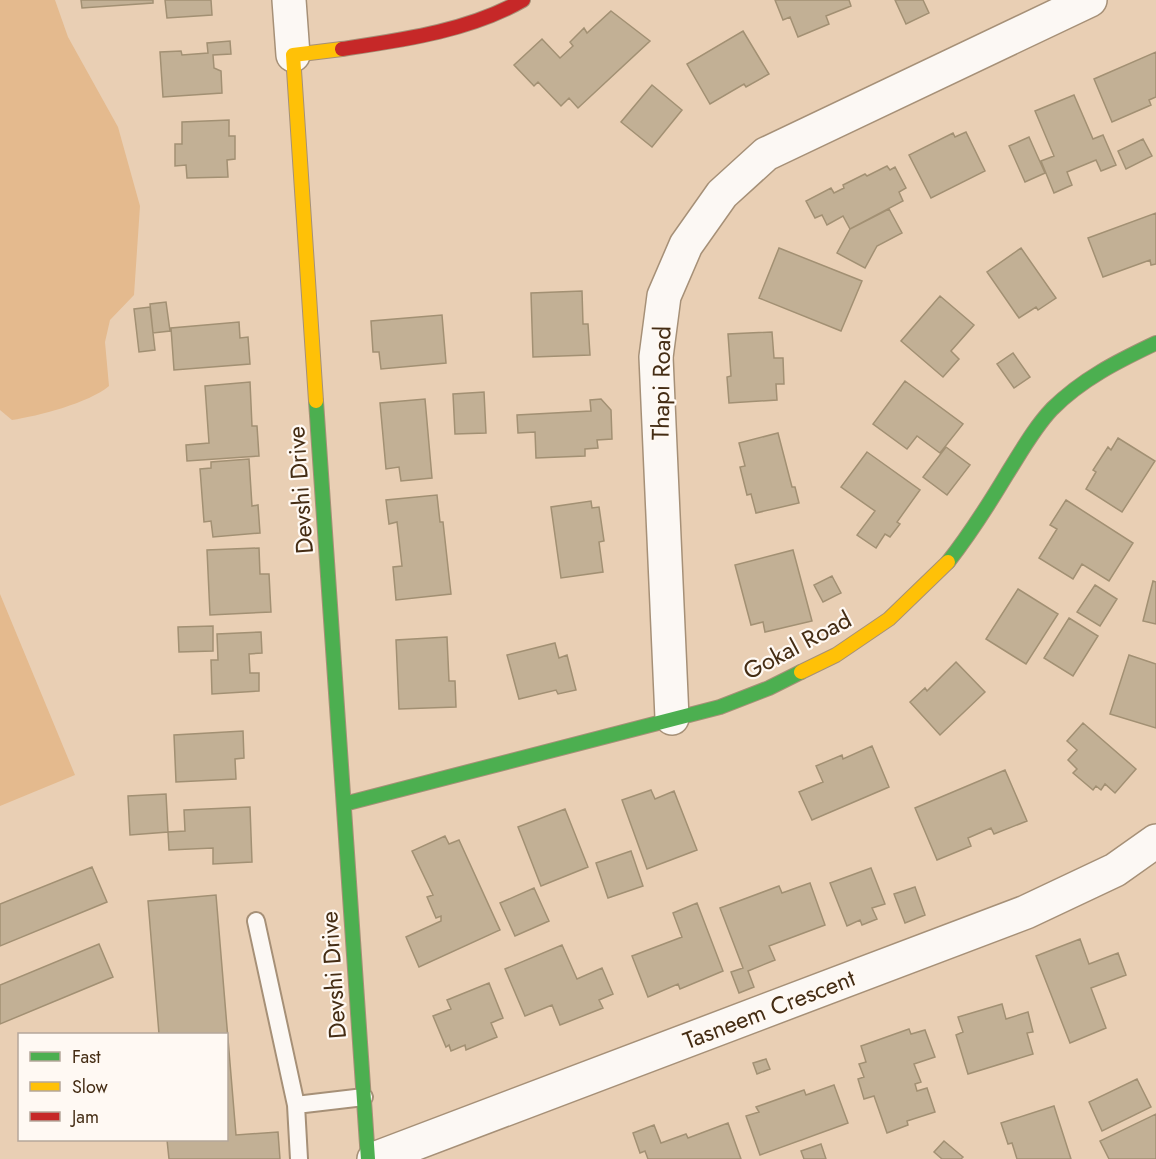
<svg xmlns="http://www.w3.org/2000/svg" width="1156" height="1159" font-family="Jost,sans-serif">
<rect width="100%" height="100%" fill="#e9cfb4"/>
<!-- green -->
<path fill="#e4ba8e" d="M 0,0 L 55,0 L 68,37 L 118,127 L 140,206 L 134,295 L 110,320 L 105,342 L 109,386 C 89,403 38,416 12,420 L 0,410 Z
M 0,594 L 75,775 L 0,806 Z"/>
<!-- building -->
<path fill="#c2b095" stroke="#a29073" stroke-width="1.5" d="M 81,0 L 153,0 L 153,3 L 82,8 Z
M 165,0 L 211,0 L 212,15 L 167,18 Z
M 775,0 L 849,0 L 851,6 L 826,16 L 829,24 L 798,37 L 790,17 L 783,20 Z
M 895,0 L 923,0 L 929,13 L 906,24 Z
M 611,11 L 650,41 L 578,108 L 569,98 L 561,106 L 538,82 L 534,86 L 514,65 L 542,39 L 560,58 L 573,46 L 570,42 L 584,28 L 587,33 Z
M 743,31 L 769,74 L 746,87 L 744,84 L 710,104 L 687,64 Z
M 230,41 L 231,54 L 213,55 L 214,68 L 221,71 L 222,93 L 163,97 L 160,52 L 181,51 L 182,55 L 208,53 L 207,43 Z
M 1156,52 L 1156,97 L 1149,100 L 1151,105 L 1112,122 L 1094,79 Z
M 652,85 L 682,110 L 652,147 L 621,122 Z
M 1074,95 L 1093,139 L 1103,135 L 1116,165 L 1101,171 L 1096,160 L 1067,172 L 1072,185 L 1054,193 L 1041,161 L 1054,156 L 1035,111 Z
M 229,120 L 229,136 L 235,136 L 235,159 L 227,160 L 228,177 L 187,178 L 186,165 L 175,166 L 175,144 L 182,144 L 182,122 Z
M 966,132 L 985,171 L 931,198 L 909,155 L 953,133 L 955,137 Z
M 1029,137 L 1045,173 L 1025,182 L 1009,146 Z
M 1143,139 L 1152,156 L 1126,169 L 1118,151 Z
M 887,166 L 890,170 L 895,167 L 906,188 L 899,192 L 903,201 L 850,229 L 843,216 L 827,225 L 822,215 L 815,218 L 806,201 L 831,188 L 834,193 L 844,188 L 843,185 L 865,174 L 867,176 Z
M 889,209 L 902,233 L 877,246 L 865,268 L 837,253 L 850,229 Z
M 1156,213 L 1156,264 L 1151,265 L 1150,260 L 1103,277 L 1088,238 Z
M 779,248 L 862,281 L 841,331 L 759,298 Z
M 1021,248 L 1056,298 L 1038,310 L 1036,307 L 1019,318 L 987,272 Z
M 582,291 L 583,324 L 588,324 L 590,355 L 533,357 L 531,293 Z
M 940,296 L 974,325 L 951,351 L 959,359 L 943,377 L 901,341 Z
M 166,302 L 170,331 L 153,333 L 150,304 Z
M 150,307 L 155,350 L 139,352 L 134,309 Z
M 442,315 L 446,363 L 381,369 L 379,352 L 373,352 L 371,321 Z
M 239,322 L 240,338 L 248,337 L 250,364 L 174,370 L 171,328 Z
M 772,332 L 774,358 L 783,358 L 784,384 L 776,384 L 777,400 L 729,403 L 727,377 L 731,376 L 728,334 Z
M 1013,353 L 1030,377 L 1014,388 L 997,364 Z
M 905,381 L 963,424 L 940,453 L 917,436 L 907,449 L 873,424 Z
M 250,382 L 252,426 L 257,426 L 259,456 L 187,461 L 186,445 L 209,443 L 205,386 Z
M 484,392 L 486,433 L 455,434 L 453,394 Z
M 425,399 L 432,478 L 401,481 L 399,467 L 386,469 L 380,403 Z
M 601,399 L 611,410 L 612,439 L 597,440 L 598,448 L 585,449 L 585,456 L 536,458 L 535,432 L 518,433 L 517,415 L 591,411 L 590,400 Z
M 778,433 L 792,487 L 795,487 L 799,503 L 756,513 L 751,494 L 747,495 L 740,467 L 745,466 L 739,443 Z
M 1118,438 L 1155,461 L 1122,512 L 1086,489 L 1096,472 L 1093,470 L 1108,447 L 1111,450 Z
M 946,447 L 970,465 L 947,495 L 923,477 Z
M 867,452 L 920,490 L 897,522 L 900,524 L 890,537 L 885,534 L 876,548 L 857,535 L 875,511 L 841,487 Z
M 249,459 L 252,506 L 258,505 L 260,533 L 213,537 L 211,521 L 204,522 L 200,469 L 211,468 L 211,462 Z
M 437,495 L 440,522 L 443,522 L 451,594 L 396,600 L 393,567 L 402,566 L 397,522 L 389,524 L 386,500 Z
M 1066,500 L 1133,543 L 1109,581 L 1082,564 L 1073,579 L 1039,558 L 1057,529 L 1050,525 Z
M 591,501 L 592,508 L 599,507 L 604,541 L 599,542 L 603,572 L 561,578 L 551,507 Z
M 259,548 L 260,574 L 269,574 L 271,612 L 210,615 L 207,550 Z
M 793,550 L 812,621 L 765,632 L 763,622 L 751,625 L 735,565 Z
M 832,576 L 841,593 L 823,602 L 814,585 Z
M 1153,581 L 1156,582 L 1156,624 L 1143,621 Z
M 1095,585 L 1117,599 L 1100,626 L 1077,612 Z
M 1018,589 L 1058,614 L 1026,664 L 986,639 Z
M 1069,618 L 1098,636 L 1073,676 L 1044,658 Z
M 213,626 L 213,651 L 179,652 L 178,627 Z
M 261,632 L 262,653 L 249,654 L 250,673 L 259,673 L 259,691 L 212,694 L 211,660 L 218,660 L 217,634 Z
M 447,637 L 449,681 L 455,681 L 456,707 L 399,709 L 396,640 Z
M 555,643 L 559,658 L 567,655 L 576,690 L 558,694 L 556,690 L 519,699 L 507,655 Z
M 1129,655 L 1156,664 L 1156,728 L 1110,714 Z
M 956,662 L 985,692 L 940,735 L 910,702 L 925,688 L 927,691 Z
M 1083,723 L 1136,769 L 1115,793 L 1105,784 L 1101,790 L 1096,786 L 1093,790 L 1073,773 L 1077,769 L 1068,760 L 1077,750 L 1067,741 Z
M 243,731 L 244,758 L 235,759 L 236,779 L 176,782 L 174,735 Z
M 872,746 L 889,787 L 812,820 L 799,792 L 823,782 L 816,766 L 842,755 L 843,759 Z
M 1005,770 L 1027,821 L 994,834 L 991,828 L 968,838 L 971,846 L 937,860 L 915,808 Z
M 651,790 L 655,799 L 674,791 L 697,850 L 647,869 L 622,800 Z
M 166,794 L 168,832 L 130,835 L 128,796 Z
M 250,807 L 252,862 L 213,864 L 213,848 L 169,850 L 168,832 L 185,831 L 184,810 Z
M 565,809 L 588,867 L 541,886 L 518,827 Z
M 445,836 L 449,844 L 459,840 L 500,930 L 419,967 L 406,937 L 441,921 L 441,916 L 436,918 L 427,897 L 433,895 L 412,851 Z
M 631,851 L 643,886 L 608,898 L 596,863 Z
M 92,867 L 107,902 L 0,946 L 0,904 Z
M 871,868 L 885,904 L 872,908 L 877,919 L 862,925 L 860,920 L 847,926 L 830,883 Z
M 810,883 L 825,925 L 769,946 L 775,960 L 748,971 L 754,987 L 739,993 L 731,972 L 743,968 L 720,908 L 779,886 L 782,893 Z
M 915,887 L 925,915 L 905,923 L 894,894 Z
M 534,888 L 549,921 L 515,936 L 500,903 Z
M 216,895 L 236,1135 L 278,1132 L 280,1159 L 169,1159 L 167,1140 L 226,1140 L 226,1034 L 159,1034 L 148,901 Z
M 697,903 L 723,971 L 680,989 L 678,984 L 648,997 L 632,956 L 682,937 L 673,913 Z
M 1080,939 L 1089,964 L 1118,953 L 1126,975 L 1091,988 L 1106,1028 L 1070,1043 L 1036,956 Z
M 99,944 L 113,977 L 0,1024 L 0,985 Z
M 562,945 L 577,979 L 602,968 L 613,994 L 599,1000 L 603,1008 L 560,1025 L 552,1005 L 525,1016 L 505,969 Z
M 489,983 L 503,1018 L 491,1023 L 497,1037 L 466,1050 L 465,1045 L 451,1051 L 449,1045 L 446,1047 L 433,1016 L 451,1009 L 447,1000 Z
M 1002,1004 L 1006,1019 L 1028,1012 L 1033,1032 L 1027,1033 L 1033,1054 L 968,1074 L 956,1035 L 963,1032 L 958,1017 Z
M 909,1029 L 911,1034 L 925,1030 L 935,1057 L 914,1064 L 921,1082 L 915,1084 L 917,1091 L 927,1088 L 935,1112 L 907,1121 L 908,1125 L 887,1133 L 874,1096 L 864,1099 L 858,1079 L 864,1077 L 859,1064 L 866,1062 L 861,1046 Z
M 766,1059 L 770,1069 L 757,1074 L 753,1063 Z
M 1137,1079 L 1151,1107 L 1102,1131 L 1089,1102 Z
M 834,1085 L 848,1123 L 760,1155 L 746,1116 L 759,1112 L 756,1107 L 804,1090 L 806,1095 Z
M 1054,1106 L 1071,1159 L 1017,1159 L 1012,1143 L 1008,1144 L 1001,1123 Z
M 1156,1114 L 1156,1159 L 1109,1159 L 1100,1141 Z
M 728,1123 L 741,1159 L 648,1159 L 645,1151 L 640,1153 L 633,1133 L 654,1125 L 661,1143 L 686,1134 L 688,1138 Z
M 944,1141 L 963,1157 L 961,1159 L 942,1159 L 934,1152 Z
M 821,1144 L 826,1159 L 804,1159 L 801,1151 Z"/>
<g fill="none" stroke-linecap="round" stroke-linejoin="round">
<defs>
<path id="lane" d="M 256,921 L 296,1105 L 299,1159
M 296,1105 L 364,1097"/>
<path id="street" d="M 289,0 L 293,55
M 672,718 L 656,357 L 664,296 L 686,245 L 722,194 L 766,154 L 1090,0
M 374,1159 L 1026,912 L 1115,870 L 1156,841"/>
<path id="fast" d="M 316,401 L 368,1159
M 948,562 C 970,534 989,504 1007,474 C 1021,452 1034,428 1052,409 C 1082,379 1118,361 1156,343
M 344,804 L 720,707 L 769,688 L 801,672"/>
<path id="slow" d="M 316,401 L 293,55 L 342,49
M 801,672 L 836,655 L 889,619 L 948,562"/>
<path id="jam" d="M 342,49 C 402,40 469,31 523,0"/>
</defs>
<!-- lane casing -->
<use href="#lane" stroke="#a69077" stroke-width="20"/>
<!-- street casing -->
<use href="#street" stroke="#a69077" stroke-width="36"/>
<!-- fast casing -->
<use href="#fast" stroke="#a69077" stroke-width="16"/>
<!-- slow casing -->
<use href="#slow" stroke="#a69077" stroke-width="16"/>
<!-- jam casing -->
<use href="#jam" stroke="#a69077" stroke-width="16"/>
<!-- lane -->
<use href="#lane" stroke="#fcf8f4" stroke-width="16"/>
<!-- street -->
<use href="#street" stroke="#fcf8f4" stroke-width="33"/>
<!-- fast -->
<use href="#fast" stroke="#4caf50" stroke-width="14"/>
<!-- slow -->
<use href="#slow" stroke="#ffc107" stroke-width="14"/>
<!-- jam -->
<use href="#jam" stroke="#c62828" stroke-width="14"/>
</g>
<g text-anchor="middle" dominant-baseline="central" stroke-width="4.5" stroke-linejoin="round" paint-order="stroke">
<!-- street labels -->
<g font-size="24" fill="#452d14" stroke="#fff9f3">
<text transform="translate(661 383) rotate(-89)">Thapi Road</text>
<text transform="translate(300 490) rotate(-94)">Devshi Drive</text>
<text transform="translate(797 645) rotate(-28)">Gokal Road</text>
<text transform="translate(333 975) rotate(-94)">Devshi Drive</text>
<text transform="translate(769 1009) rotate(-21)">Tasneem Crescent</text>
</g>
</g>
<!-- legend -->
<rect x="18" y="1033" width="210" height="108" fill="#fff9f3" stroke="#b5a79a" stroke-width="1.5"/>
<rect x="30" y="1052" width="30" height="9" fill="#4caf50" stroke="#b5a79a" stroke-width="1.5"/>
<text x="72" y="1063" font-size="18" fill="#452d14">Fast</text>
<rect x="30" y="1082" width="30" height="9" fill="#ffc107" stroke="#b5a79a" stroke-width="1.5"/>
<text x="72" y="1093" font-size="18" fill="#452d14">Slow</text>
<rect x="30" y="1112" width="30" height="9" fill="#c62828" stroke="#b5a79a" stroke-width="1.5"/>
<text x="72" y="1123" font-size="18" fill="#452d14">Jam</text>
</svg>
